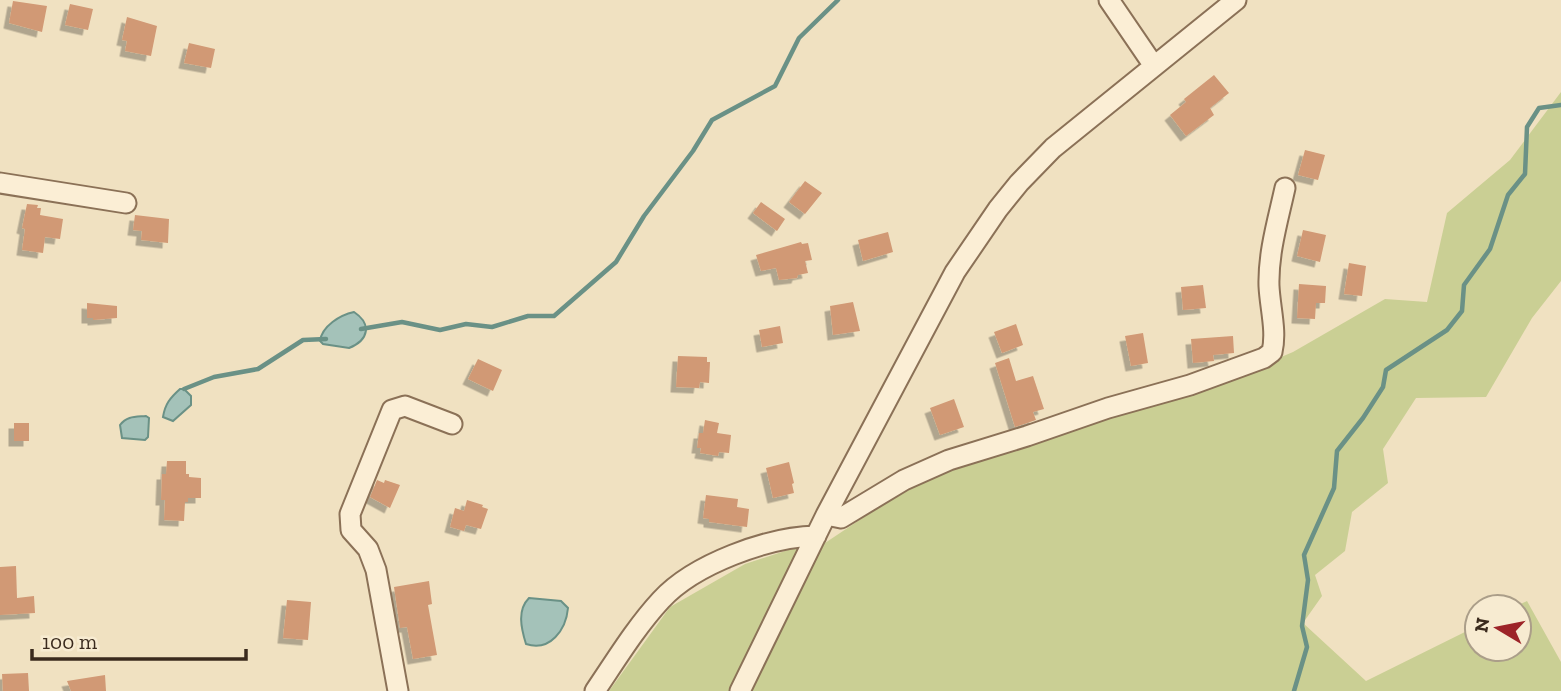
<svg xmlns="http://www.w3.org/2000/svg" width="1561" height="691" font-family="'Zilla Slab',serif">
<defs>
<filter id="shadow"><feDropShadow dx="-5.5" dy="5.5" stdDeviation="0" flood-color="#0004"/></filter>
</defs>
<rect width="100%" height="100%" fill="#f0e1c1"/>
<!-- green -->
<path fill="#cacf94" d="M 1561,92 L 1561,281 L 1532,318 L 1486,397 L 1416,398 L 1383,449 L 1388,483 L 1352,512 L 1345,551 L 1315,575 L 1322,596 L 1303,623 L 1366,681 L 1477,626 L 1477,649 L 1519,649 L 1519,607 L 1514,607 L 1527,601 L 1561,662 L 1561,691 L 609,691 L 670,607 L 745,564 L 791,549 L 825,543 L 927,475 L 1213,386 L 1293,352 L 1385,299 L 1427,302 L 1447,213 L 1510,160 Z"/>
<!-- water -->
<path fill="#a4c2b9" stroke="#6a9186" stroke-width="2" d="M 354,312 C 372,324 369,340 349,348 L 323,344 L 320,341 C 322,326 340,315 354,312 Z
M 180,389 L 184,389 L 191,396 L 191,405 L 173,421 L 163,417 C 165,404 170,398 180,389 Z
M 146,416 L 149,418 L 148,437 L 145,440 L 122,438 L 120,425 C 127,416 135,417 146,416 Z
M 529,598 L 561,601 L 568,608 C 566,630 550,652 526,644 C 521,628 517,610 529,598 Z"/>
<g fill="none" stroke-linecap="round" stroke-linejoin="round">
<!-- stream -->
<path stroke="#6a9186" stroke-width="4.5" d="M 361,329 L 402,322 L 440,330 L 466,324 L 492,327 L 528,316 L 554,316 L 616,262 L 644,216 L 693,151 L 712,120 L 775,86 L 799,38 L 838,0
M 184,389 L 214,377 L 258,369 L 303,340 L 326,339
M 1294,691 L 1307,647 L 1302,626 L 1308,580 L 1304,555 L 1334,488 L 1337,451 L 1363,418 L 1383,387 L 1386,370 L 1447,330 L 1462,311 L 1464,285 L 1490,249 L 1508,195 L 1525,174 L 1527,127 L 1539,108 L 1561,105"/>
</g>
<!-- building -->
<path fill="#d19975" filter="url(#shadow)" d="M 13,1 L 47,6 L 42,32 L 9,23 Z
M 70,4 L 93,9 L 88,30 L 65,25 Z
M 127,17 L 157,26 L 151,56 L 125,51 L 127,41 L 122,40 Z
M 189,43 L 215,49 L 211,68 L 184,63 Z
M 1214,75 L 1229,93 L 1210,108 L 1214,115 L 1186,136 L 1170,115 L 1186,102 L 1184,99 Z
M 1305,150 L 1325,155 L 1318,180 L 1298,175 Z
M 805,181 L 822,193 L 805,214 L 789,202 Z
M 761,202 L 785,219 L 777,231 L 753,213 Z
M 27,204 L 38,205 L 37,208 L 41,208 L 40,215 L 63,219 L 60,239 L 45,237 L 43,253 L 22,250 L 25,229 L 22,228 Z
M 135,215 L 169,219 L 168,243 L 141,240 L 142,231 L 133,230 Z
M 1303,230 L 1326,235 L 1320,262 L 1297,256 Z
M 888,232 L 893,252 L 863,261 L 858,240 Z
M 801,242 L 802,244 L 808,243 L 812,260 L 805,261 L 808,273 L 798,275 L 797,278 L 779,280 L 776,268 L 761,271 L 756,255 Z
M 1349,263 L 1366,266 L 1362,296 L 1344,294 Z
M 1299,284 L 1326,286 L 1325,303 L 1316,303 L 1315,319 L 1297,318 Z
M 1203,285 L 1206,308 L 1183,310 L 1181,287 Z
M 853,302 L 860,331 L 833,335 L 830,306 Z
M 87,303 L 117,306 L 117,318 L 93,320 L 93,318 L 87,318 Z
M 1016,324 L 1023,345 L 1002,353 L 994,332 Z
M 780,326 L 783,343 L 762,347 L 759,330 Z
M 1143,333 L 1148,363 L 1131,366 L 1125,336 Z
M 1233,336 L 1234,353 L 1213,355 L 1214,361 L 1193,363 L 1191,339 Z
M 678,356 L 707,357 L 707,362 L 710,362 L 709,383 L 700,382 L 699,388 L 676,387 Z
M 1009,358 L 1016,381 L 1033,376 L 1044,409 L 1033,412 L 1036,420 L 1015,427 L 995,363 Z
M 478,359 L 502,370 L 493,391 L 468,379 Z
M 954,399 L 964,427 L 940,435 L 930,408 Z
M 705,420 L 719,423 L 717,433 L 731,435 L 729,453 L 719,452 L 718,456 L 700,453 L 701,448 L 697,448 L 699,433 L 703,433 Z
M 14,423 L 29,423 L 29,441 L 14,441 Z
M 167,461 L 186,461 L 186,474 L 189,474 L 189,477 L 201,478 L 201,498 L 188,498 L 188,502 L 185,502 L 184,521 L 164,520 L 165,500 L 161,500 L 162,474 L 166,474 Z
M 789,462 L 794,483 L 792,484 L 794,493 L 773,498 L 766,468 Z
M 377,480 L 384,483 L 385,480 L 400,485 L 390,508 L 370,497 Z
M 706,495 L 738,499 L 737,507 L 749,509 L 747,527 L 709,522 L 709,519 L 703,518 Z
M 467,500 L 483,505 L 482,507 L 488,509 L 481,529 L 466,525 L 464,531 L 450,527 L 455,508 L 464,511 Z
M 16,566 L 17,598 L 34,596 L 35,613 L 0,615 L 0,567 Z
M 429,581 L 432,604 L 428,605 L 437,655 L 413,659 L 407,627 L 400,628 L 394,587 Z
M 287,600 L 311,602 L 308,640 L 283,638 Z
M 28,673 L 29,691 L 3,691 L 2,674 Z
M 105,675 L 106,691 L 71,691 L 67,681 Z"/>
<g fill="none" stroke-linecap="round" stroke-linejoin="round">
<defs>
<path id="minor" d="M 1109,0 L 1154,66
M 0,183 L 126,203
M 826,515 L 841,518 L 904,480 L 949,460 L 1027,436 L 1108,408 L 1190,385 L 1264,358 L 1272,352 C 1277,331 1270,308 1269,286 C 1268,253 1278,220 1285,188
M 398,691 L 376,570 L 368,549 L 351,530 L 350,514 L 392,410 L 405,406 L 452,424
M 595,691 C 616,660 636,627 661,600 C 694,564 768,537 816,536
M 740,691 L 826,515 L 955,272 L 998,209 L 1019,183 L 1053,148 L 1236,0"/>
</defs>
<!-- minor casing -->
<use href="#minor" stroke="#8b7157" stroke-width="23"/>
<!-- minor -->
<use href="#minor" stroke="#fbeed5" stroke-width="19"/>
</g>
<!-- north arrow -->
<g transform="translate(1498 628) rotate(280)"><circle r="33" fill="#f7ebd1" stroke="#ab9e89" stroke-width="2"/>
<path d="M0-5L12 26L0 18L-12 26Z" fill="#9d2428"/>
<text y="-10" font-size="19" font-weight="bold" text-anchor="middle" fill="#3a2a1d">N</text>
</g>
<!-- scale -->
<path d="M32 649v10h214v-10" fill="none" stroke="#3a2a1d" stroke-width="3.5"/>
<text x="42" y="649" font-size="21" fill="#3a2a1d" stroke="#f7ebd1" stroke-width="5" paint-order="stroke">100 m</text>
</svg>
